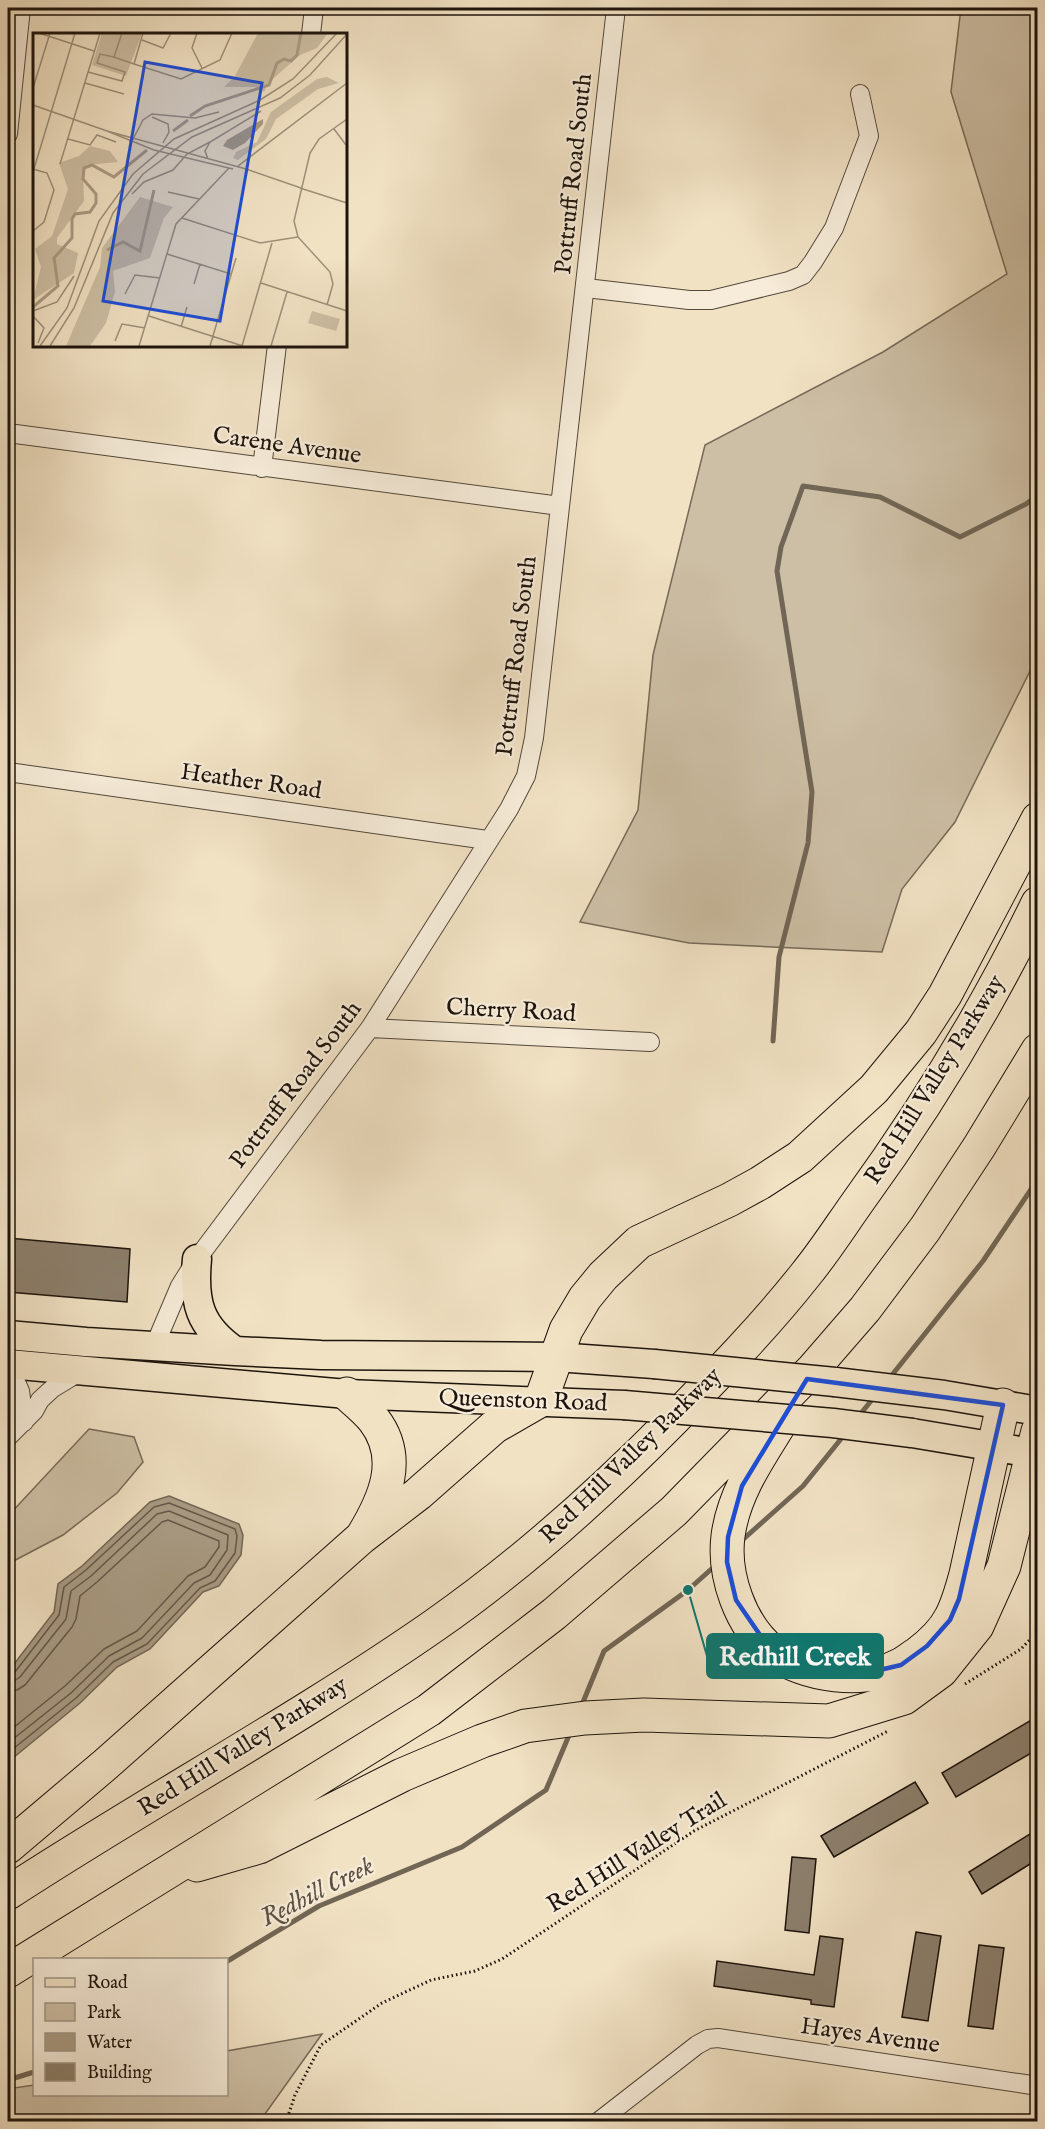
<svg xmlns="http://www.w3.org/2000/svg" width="1045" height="2129" font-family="'IM FELL English',serif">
<rect width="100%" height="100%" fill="#f1e2c4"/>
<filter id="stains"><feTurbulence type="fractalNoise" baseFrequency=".00333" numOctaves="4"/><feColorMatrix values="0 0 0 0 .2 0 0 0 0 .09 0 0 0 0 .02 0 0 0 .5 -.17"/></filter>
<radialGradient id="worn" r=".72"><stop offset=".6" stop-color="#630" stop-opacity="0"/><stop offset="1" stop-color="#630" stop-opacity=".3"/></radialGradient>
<!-- green -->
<path fill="#cdbfa5" stroke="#766a58" stroke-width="1.5" d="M 961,8 L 1037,8 L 1037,657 L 955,822 L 902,889 L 882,952 L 689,943 L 580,922 L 638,810 L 653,655 L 705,445 L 883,352 L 1007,274 L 951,92 Z
M 89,1429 L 134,1437 L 143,1462 L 117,1493 L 63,1535 L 8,1564 L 8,1516 Z
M 322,2034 L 260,2121 L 8,2121 L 8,2063 L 14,2088 L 34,2085 L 34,2094 L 226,2094 L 227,2051 Z"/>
<!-- water -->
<path fill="#a99c85" stroke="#716655" stroke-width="1.5" d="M 169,1496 L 239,1524 L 243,1535 L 241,1555 L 219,1586 L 203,1592 L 150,1649 L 117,1667 L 80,1703 L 8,1762 L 8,1672 L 54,1612 L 58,1584 L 82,1566 L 150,1502 Z"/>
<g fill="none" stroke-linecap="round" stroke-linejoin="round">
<!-- shore -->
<path stroke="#645848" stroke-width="1.5" d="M 8,1675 L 15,1672 L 59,1615 L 64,1587 L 86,1570 L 154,1507 L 169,1503 L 235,1529 L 237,1536 L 235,1553 L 215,1581 L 200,1588 L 147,1644 L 113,1662 L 76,1698 L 8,1753
M 8,1682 L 14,1681 L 20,1677 L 66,1619 L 71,1591 L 91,1576 L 157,1514 L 169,1511 L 228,1535 L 227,1550 L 210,1575 L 194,1583 L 142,1638 L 109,1656 L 71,1693 L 8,1743
M 8,1691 L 17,1690 L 25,1685 L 72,1627 L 76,1619 L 80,1596 L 97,1582 L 162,1522 L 168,1520 L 219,1541 L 219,1547 L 205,1567 L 188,1576 L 137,1631 L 104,1649 L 65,1686 L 8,1732"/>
<!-- stream -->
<path stroke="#716655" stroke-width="5" d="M 773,1041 L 779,957 L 808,843 L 812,792 L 777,571 L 781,547 L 803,486 L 880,497 L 960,537 L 1026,504 L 1038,495
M 888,1380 L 983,1261 L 1038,1179
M 858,1417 L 875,1396
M 739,1543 L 803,1486 L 845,1434
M 581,1707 L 604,1651 L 688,1590 L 717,1564
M 226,1962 L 319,1906 L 462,1847 L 546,1790 L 570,1733
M 8,2080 L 34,2072"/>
</g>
<!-- building -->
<path fill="#8c7f6c" stroke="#1e140c" stroke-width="1.5" d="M 8,1238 L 130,1249 L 127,1302 L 8,1292 Z
M 1038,1716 L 1038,1749 L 956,1797 L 942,1773 Z
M 915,1782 L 928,1803 L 834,1857 L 821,1836 Z
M 1038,1829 L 1038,1859 L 982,1894 L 969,1872 Z
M 792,1857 L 816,1859 L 809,1933 L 785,1930 Z
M 916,1932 L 941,1936 L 928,2021 L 902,2017 Z
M 820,1936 L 843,1939 L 834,2007 L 811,2004 L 811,2000 L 714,1986 L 717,1961 L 814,1975 Z
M 979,1945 L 1004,1948 L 993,2029 L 968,2026 Z"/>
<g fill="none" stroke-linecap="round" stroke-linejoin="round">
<defs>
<path id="street" d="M 311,34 L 314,8
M 8,134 L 21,8
M 586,288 L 689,300 L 711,300 L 789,281 L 803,275 L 813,262 L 834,228 L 869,136 L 860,94
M 8,433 L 560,506
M 262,468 L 277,345
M 8,772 L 487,840
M 370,1028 L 650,1042
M 154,1347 L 180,1286 L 197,1259 L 370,1028 L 509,809 L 526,776 L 534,738 L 616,8
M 8,1365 L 20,1391 L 24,1422
M 8,1437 L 34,1411 L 40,1400 L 53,1388 L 81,1371
M 598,2122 L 697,2045 L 708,2039 L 718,2038 L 1038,2086"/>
<path id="primary" d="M 197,1259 C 193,1302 199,1326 235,1351
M 8,1335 L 86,1342 L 235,1351 L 321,1355 L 556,1357 L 654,1364
M 8,1364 L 347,1394 L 624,1405
M 835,1382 L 944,1395 L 1038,1411
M 912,1433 L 1038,1454"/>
<path id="highway" d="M 784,1417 C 761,1455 734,1491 728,1536 C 723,1575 740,1625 772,1651 C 803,1677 866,1684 902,1664 C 907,1661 912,1657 917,1654 C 929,1645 944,1631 951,1617 C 958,1604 962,1589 966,1574 L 1003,1405
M 362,1537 L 418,1494 L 494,1427 L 541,1400 L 566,1330 L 585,1298 L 603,1276 L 639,1242 L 729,1200 L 760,1183 L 800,1157 L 874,1089 L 921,1032 L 945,995 L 1038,819
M 8,1847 L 106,1764 L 362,1537 C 384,1501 404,1459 374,1420 C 367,1411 356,1402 347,1394
M 197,1865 L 259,1847 L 402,1775 L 482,1741 L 525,1726 L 585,1718 L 644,1715 L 829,1721 L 904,1698 L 941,1671 L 977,1626 L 1004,1566 L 1038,1431
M 8,1893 C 149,1801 297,1721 435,1625 C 521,1565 600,1494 673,1420 C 719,1373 765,1326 806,1274 C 824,1252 840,1227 857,1203 C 926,1108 987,1008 1038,903
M 8,1971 L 429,1710 L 554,1614 L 674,1511 L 813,1369 L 865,1309 L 925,1229 L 979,1147 L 1038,1050"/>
</defs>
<!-- street casing -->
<use href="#street" stroke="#53483a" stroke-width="20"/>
<!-- primary casing -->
<use href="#primary" stroke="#1e140c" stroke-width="31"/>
<!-- highway casing -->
<use href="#highway" stroke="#1e140c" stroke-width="35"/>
<!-- path -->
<path stroke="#1e140c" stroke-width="3" stroke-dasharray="1.5 3" stroke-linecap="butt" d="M 965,1684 L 1021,1649 L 1038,1631
M 286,2122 L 295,2095 L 321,2045 L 382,2003 L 431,1980 L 475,1971 L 502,1959 L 694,1831 L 888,1731"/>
<!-- street -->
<use href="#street" stroke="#f6ecd9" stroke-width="18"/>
<!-- primary -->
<use href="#primary" stroke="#f1e2c4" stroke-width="28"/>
<!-- highway -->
<use href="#highway" stroke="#f1e2c4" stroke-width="33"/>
<defs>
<path id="primary-bridge" d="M 654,1364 L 835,1382
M 624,1405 L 833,1423 L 912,1433"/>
</defs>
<!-- primary-bridge casing -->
<use href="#primary-bridge" stroke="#1e140c" stroke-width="31" stroke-linecap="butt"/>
<!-- primary-bridge -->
<use href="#primary-bridge" stroke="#f1e2c4" stroke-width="28"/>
</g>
<!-- marked area -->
<path fill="none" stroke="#1d4ed8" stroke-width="4.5" stroke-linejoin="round" d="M 807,1379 L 1003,1405 L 959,1599 L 950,1620 L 927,1646 L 901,1665 L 854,1676 L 808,1670 L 771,1651 L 736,1600 L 727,1562 L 728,1537 L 742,1486 Z"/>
<g text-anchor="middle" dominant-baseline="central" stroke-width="4.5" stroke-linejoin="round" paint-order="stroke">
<!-- street labels -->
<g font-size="24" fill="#1e140c" stroke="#f6ecd9">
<text transform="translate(574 174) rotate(-84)">Pottruff Road South</text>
<text transform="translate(287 446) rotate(8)">Carene Avenue</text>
<text transform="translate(517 656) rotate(-83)">Pottruff Road South</text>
<text transform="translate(251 782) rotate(8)">Heather Road</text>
<text transform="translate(511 1011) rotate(3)">Cherry Road</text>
<text transform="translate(935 1080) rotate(-58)">Red Hill Valley Parkway</text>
<text transform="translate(296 1085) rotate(-53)">Pottruff Road South</text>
<text transform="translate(523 1401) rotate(2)">Queenston Road</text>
<text transform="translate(631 1456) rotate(-44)">Red Hill Valley Parkway</text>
<text transform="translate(243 1747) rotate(-32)">Red Hill Valley Parkway</text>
<text transform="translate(637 1853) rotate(-32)">Red Hill Valley Trail</text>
<text transform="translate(870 2036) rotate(8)">Hayes Avenue</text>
</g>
<!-- water labels -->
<g font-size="26" font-style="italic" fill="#5d5142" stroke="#f6ecd9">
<text transform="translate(317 1892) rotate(-27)">Redhill Creek</text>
</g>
</g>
<!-- overview -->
<g transform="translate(33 33)">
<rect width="314" height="314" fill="#f1e2c4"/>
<path d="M 69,0 L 109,0 L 93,43 L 59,32 ZM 225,0 L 295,0 L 284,15 L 267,22 L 233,52 L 232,58 L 227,59 L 226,54 L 191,54 L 202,43 ZM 294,44 L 306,50 L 285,56 L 243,86 L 233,106 L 205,127 L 200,125 L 203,119 L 224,109 L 238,79 L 284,46 ZM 57,113 L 77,118 L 85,129 L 54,132 L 50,141 L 51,168 L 24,205 L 24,211 L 45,220 L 41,240 L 0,267 L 8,234 L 2,216 L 19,203 L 35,156 L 26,130 L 46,123 ZM 107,164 L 140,174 L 131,185 L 117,225 L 80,238 L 82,259 L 73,290 L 57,313 L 33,313 L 67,234 L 69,215 ZM 279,278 L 307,286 L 303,298 L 275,290 Z" fill="#cdbfa5"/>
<path d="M 230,86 L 230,91 L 212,110 L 200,117 L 190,113 L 194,107 Z" fill="#a99c85"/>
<path fill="none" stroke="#a99c85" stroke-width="3" d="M 157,83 L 172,73 L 236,52 L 244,30 L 251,26 L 258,28 L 264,22 L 268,0M 140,98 L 155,87M 74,217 L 90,209 L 107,218 L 121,157M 0,274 L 25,253 L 21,225 L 39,205 L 39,186 L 42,181 L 57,179 L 63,170 L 63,161 L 50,146 L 51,135 L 59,132 L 81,144 L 114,117"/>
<path fill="none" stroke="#9d907a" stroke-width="1.5" d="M 6,0 L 61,18M 89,0 L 81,24 L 101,31M 110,0 L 101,31 L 148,46 L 187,27 L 199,0M 164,0 L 159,15 L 169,35M 109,7 L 130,15 L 138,0M 55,39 L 89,48 L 92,39 L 64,30 L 67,21 L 81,24M 52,50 L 91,61M 0,55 L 17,0M 0,72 L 74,98 L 213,136 L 268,155M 119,84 L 135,91 L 136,99 L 130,110M 301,96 L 313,112M 74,98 L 121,117 L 200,136M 35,106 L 57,112 L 64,102 L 83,109M 98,110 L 110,87 L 119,81 L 162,85 L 186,79M 175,126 L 172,118 L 177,109 L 228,78M 27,131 L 67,0M 205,133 L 314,50M 0,136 L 14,140 L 21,157 L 11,189 L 0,198M 0,139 L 42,0M 267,155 L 314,170M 135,159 L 166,166M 99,161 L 111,149 L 140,137 L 154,121 L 177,109M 149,185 L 227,210 L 265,204M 134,221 L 198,241M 228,250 L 314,278M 161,251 L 167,231M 92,261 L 102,242 L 127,245M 294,272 L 300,251 L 297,239 L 265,204 L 261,188 L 277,120 L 286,106 L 314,86M 0,278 L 24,269 L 41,243M 0,283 L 11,295 L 5,310M 116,283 L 210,313M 148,294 L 154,274M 82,308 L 89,291 L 112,295M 7,313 L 34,275 L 66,188 L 100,141 L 141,106 L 227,67 L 260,46 L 304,0M 17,313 L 41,275 L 80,180 L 110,141 L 159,104 L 247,65 L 277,42 L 314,1M 106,313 L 143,191 L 196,135M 177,313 L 203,225M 209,313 L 239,210M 238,313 L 254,259"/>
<path fill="#1d4ed8" fill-opacity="0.15" stroke="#1d4ed8" stroke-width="3" d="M 112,29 L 229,50 L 187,288 L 70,268 Z"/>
<rect width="314" height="314" fill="none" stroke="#1e140c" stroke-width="3"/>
</g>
<!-- callouts -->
<path fill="none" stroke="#0f766e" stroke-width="2" d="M688 1590L707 1656"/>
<circle fill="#0f766e" stroke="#f6ecd9" stroke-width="2" cx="688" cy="1590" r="6"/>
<rect fill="#0f766e" stroke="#0f766e" stroke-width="2" x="707" y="1634" width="176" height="44" rx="6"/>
<g font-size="26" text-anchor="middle" font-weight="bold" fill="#fff">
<text x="795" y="1665">Redhill Creek</text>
</g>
<!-- margin -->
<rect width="1045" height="2129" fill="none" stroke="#f1e2c4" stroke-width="30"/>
<rect x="9" y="9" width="1027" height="2111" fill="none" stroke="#1e140c" stroke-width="3"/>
<rect x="15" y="15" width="1015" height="2099" fill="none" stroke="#1e140c" stroke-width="1.5"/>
<!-- legend -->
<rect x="33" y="1958" width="195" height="138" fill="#f6ecd9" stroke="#a09687" stroke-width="1.5"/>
<rect x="45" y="1978" width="30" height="9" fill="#f1e2c4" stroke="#a09687" stroke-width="1.5"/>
<text x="87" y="1988" font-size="18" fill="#1e140c">Road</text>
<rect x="45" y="2003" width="30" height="18" fill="#cdbfa5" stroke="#a09687" stroke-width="1.5"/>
<text x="87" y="2018" font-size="18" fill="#1e140c">Park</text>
<rect x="45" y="2033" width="30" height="18" fill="#a99c85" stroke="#a09687" stroke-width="1.5"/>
<text x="87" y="2048" font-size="18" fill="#1e140c">Water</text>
<rect x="45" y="2063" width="30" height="18" fill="#8c7f6c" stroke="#a09687" stroke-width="1.5"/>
<text x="87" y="2078" font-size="18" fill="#1e140c">Building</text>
<rect width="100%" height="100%" filter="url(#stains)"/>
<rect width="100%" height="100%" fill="url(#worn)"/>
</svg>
